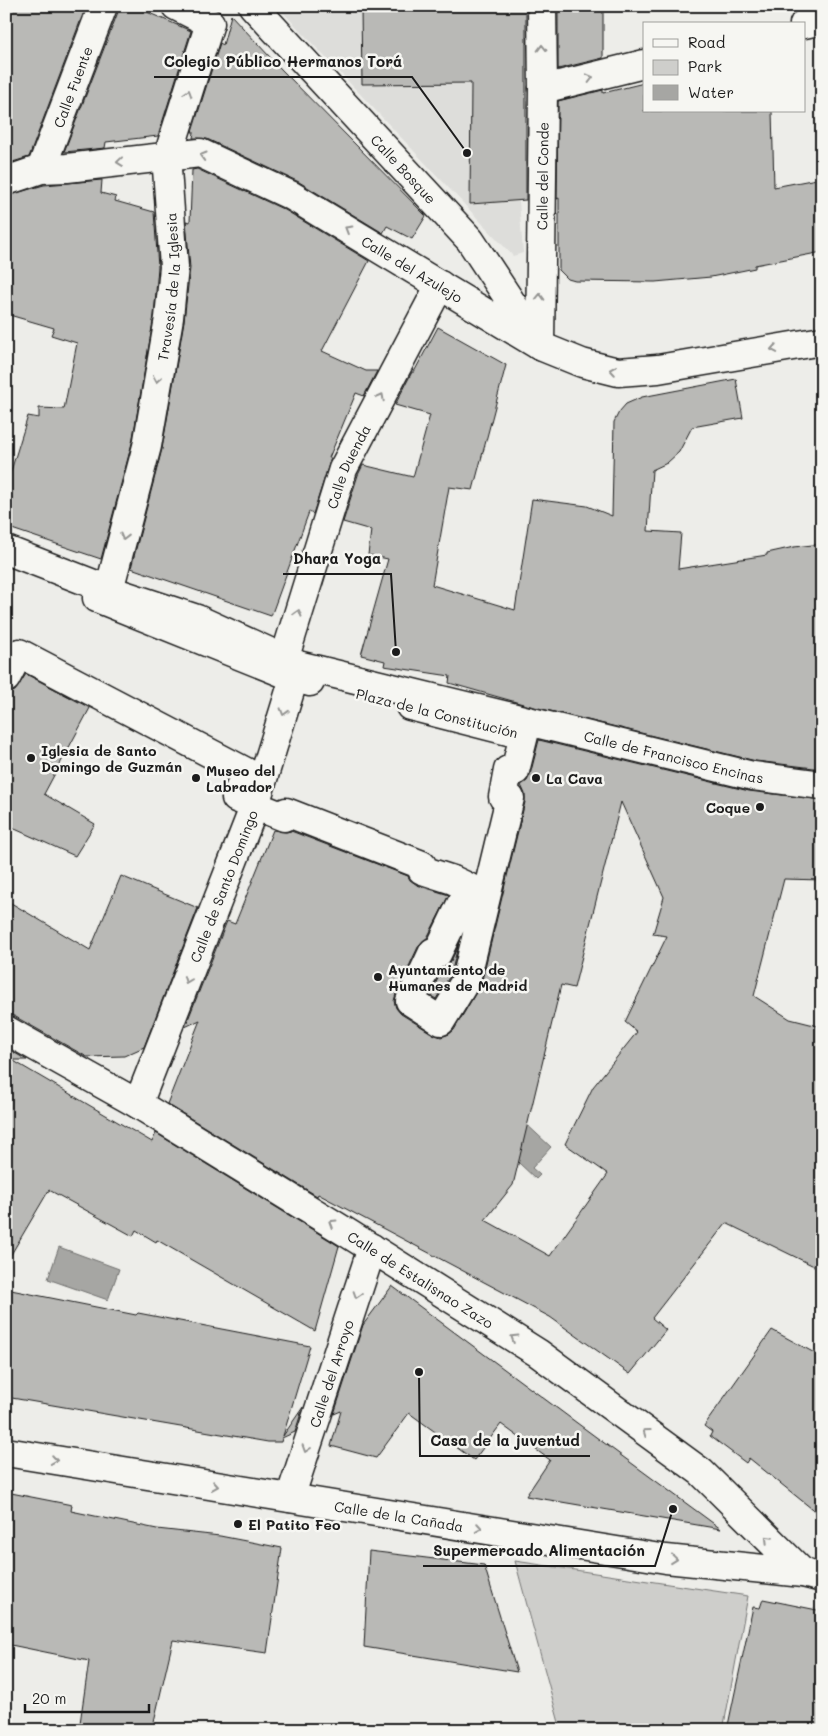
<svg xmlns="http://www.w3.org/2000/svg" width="828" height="1736" font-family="Mali,sans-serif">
<rect width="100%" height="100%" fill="#edede9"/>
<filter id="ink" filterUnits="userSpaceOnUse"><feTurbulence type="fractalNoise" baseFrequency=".02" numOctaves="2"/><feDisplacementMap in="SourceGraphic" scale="10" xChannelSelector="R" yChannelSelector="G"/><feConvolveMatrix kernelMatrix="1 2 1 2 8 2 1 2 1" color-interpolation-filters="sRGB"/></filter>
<g filter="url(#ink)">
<!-- built -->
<path fill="#ddddda" d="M 277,6 L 522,6 L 518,105 L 519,201 L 523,253 L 513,256 Z"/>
<!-- green -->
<path fill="#cececb" stroke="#757574" d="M 515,1561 L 748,1596 L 723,1730 L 561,1730 Z"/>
<!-- water -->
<path fill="#a6a6a3" stroke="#6f6f6d" d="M 510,1109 L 551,1147 L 532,1168 L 540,1175 L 536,1179 L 487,1133 Z
M 59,1247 L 119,1269 L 108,1300 L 48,1279 Z"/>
<!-- building -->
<path fill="#b9b9b6" stroke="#1c1c1c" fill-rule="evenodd" d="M 6,6 L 86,6 L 29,157 L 6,164 Z
M 118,6 L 133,6 L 191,31 L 158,136 L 106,142 L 105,148 L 64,152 L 118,12 Z
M 442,6 L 526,6 L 526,200 L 470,204 L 471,83 L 362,84 L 361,7 Z
M 558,6 L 603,6 L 603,58 L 558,69 Z
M 231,15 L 282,70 L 426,216 L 412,239 L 387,226 L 383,233 L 299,182 L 207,139 L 193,138 L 194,132 L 192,132 L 220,43 L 223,45 Z
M 644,83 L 644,111 L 772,111 L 774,187 L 822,178 L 822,252 L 755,265 L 755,268 L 711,277 L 655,282 L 575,281 L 568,279 L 559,270 L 559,198 L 557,199 L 558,101 L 603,90 L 603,93 Z
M 197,169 L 285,210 L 369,261 L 322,351 L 366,371 L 377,371 L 364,396 L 356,393 L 329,458 L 331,458 L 313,514 L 309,512 L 271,616 L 131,568 L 162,449 L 184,321 L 190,268 L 186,221 L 190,222 L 192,170 Z
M 102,180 L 101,193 L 116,197 L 115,201 L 154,212 L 158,267 L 154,316 L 132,443 L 101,559 L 6,527 L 6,487 L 28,416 L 39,418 L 39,408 L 64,409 L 77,343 L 51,335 L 54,328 L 6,314 L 6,196 L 44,185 Z
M 438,327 L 506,365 L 473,490 L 449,487 L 432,585 L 515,610 L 532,499 L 587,506 L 612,516 L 614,422 L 619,412 L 626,404 L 642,397 L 736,379 L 743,418 L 692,427 L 679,452 L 667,463 L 652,470 L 648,531 L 681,533 L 678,569 L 767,555 L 767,553 L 794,547 L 822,544 L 822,769 L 756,761 L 530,706 L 449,683 L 450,676 L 384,666 L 385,661 L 361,655 L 388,559 L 368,555 L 371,530 L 343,522 L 358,475 L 363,465 L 413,477 L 430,415 L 395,405 L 412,372 L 414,372 Z
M 26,674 L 90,708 L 44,794 L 95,824 L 75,856 L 6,825 L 6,694 L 15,691 Z
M 539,740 L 749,791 L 822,800 L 822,880 L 784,879 L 754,996 L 790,1019 L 822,1027 L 822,1270 L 726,1223 L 652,1318 L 666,1330 L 630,1374 L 550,1317 L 318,1194 L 317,1196 L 167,1104 L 200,1020 L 185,1027 L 227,921 L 235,924 L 273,830 L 286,832 L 291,831 L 408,876 L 410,880 L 417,885 L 449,895 L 427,938 L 419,945 L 396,994 L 394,1001 L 396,1008 L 401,1014 L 433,1034 L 441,1037 L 449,1034 L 454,1030 L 481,984 L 525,802 L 525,794 L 521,785 L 527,781 L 530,775 ZM 621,802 L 664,897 L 653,934 L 667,936 L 625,1022 L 637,1032 L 593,1087 L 565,1144 L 608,1174 L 550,1256 L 485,1220 L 513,1185 L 561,985 L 574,988 Z
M 121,876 L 198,908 L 144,1047 L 124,1056 L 87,1057 L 14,1016 L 6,1014 L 6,900 L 90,950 Z
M 458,946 L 451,974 L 436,999 L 430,995 L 443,968 L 451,961 Z
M 6,1048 L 27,1060 L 12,1060 L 152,1142 L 156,1133 L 339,1246 L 315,1331 L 157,1240 L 156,1242 L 136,1230 L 133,1236 L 49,1190 L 6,1263 Z
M 392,1286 L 577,1423 L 721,1529 L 526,1496 L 550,1460 L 501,1424 L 474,1460 L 409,1413 L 376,1458 L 331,1446 L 341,1411 L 334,1414 L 363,1325 Z
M 6,1289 L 136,1315 L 138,1313 L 310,1346 L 283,1436 L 303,1407 L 295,1432 L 282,1438 L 281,1442 L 268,1442 L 6,1397 Z
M 772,1330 L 822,1357 L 822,1517 L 749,1458 L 746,1463 L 710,1436 L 712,1432 L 704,1426 Z
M 6,1492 L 72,1505 L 71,1511 L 157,1529 L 220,1536 L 282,1548 L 267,1653 L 173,1640 L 152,1730 L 79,1730 L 89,1661 L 6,1644 Z
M 369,1551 L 484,1565 L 517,1672 L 364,1647 Z
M 763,1599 L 822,1611 L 822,1730 L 727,1730 L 753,1607 L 760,1608 Z"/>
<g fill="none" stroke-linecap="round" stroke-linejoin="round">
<defs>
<g id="pedestrian">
<path id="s1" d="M 253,6 L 470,240 L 540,346"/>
<path d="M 97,598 L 296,678 L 310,682"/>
<path d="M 6,678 L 19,653 L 246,772 L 236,798 L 284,817 L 286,812 L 422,865 L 422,870 L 453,880 L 468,887 L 463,903 L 461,904 L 437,954 L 433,952 L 410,1001 L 441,1021 L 466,980 L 510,798 L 503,797 L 508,770 L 515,771 L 524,735 L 410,706"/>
</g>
<g id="minor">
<path d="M 804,24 L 822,20"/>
<path d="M 543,89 L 644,64"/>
<path id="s2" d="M 41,169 L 103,6"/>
<path id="s3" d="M 6,181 L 41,169 L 67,168 L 200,153 L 292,196 L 540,346 L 582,363 L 618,372 L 658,369 L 822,341"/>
<path id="s4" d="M 540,346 L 543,89 L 542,6"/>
<path id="s5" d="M 6,550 L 109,590 L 197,619 L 298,665 L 753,776 L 822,785"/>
<path id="s6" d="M 109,590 L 147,446 L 169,318 L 174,267 L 167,169 L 168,156 L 210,23 L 176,6"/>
<path id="s7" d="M 284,660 L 343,469 L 440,285"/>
<path id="s8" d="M 6,1030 L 138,1104 L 349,1234 L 538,1353 L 701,1472 L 803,1573"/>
<path id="s9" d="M 138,1104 L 255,805 L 298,665"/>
<path id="s10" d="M 6,1452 L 666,1559 L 803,1573 L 822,1578"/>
<path id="s11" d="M 290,1498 L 372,1248"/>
</g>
</defs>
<!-- pedestrian casing -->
<use href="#pedestrian" stroke="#1c1c1c" stroke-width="31"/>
<!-- minor casing -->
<use href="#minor" stroke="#1c1c1c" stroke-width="31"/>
<!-- pedestrian -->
<use href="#pedestrian" stroke="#f6f6f2" stroke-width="28"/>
<!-- minor -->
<use href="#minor" stroke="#f6f6f2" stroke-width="28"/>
</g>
<!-- one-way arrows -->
<defs><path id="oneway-chevron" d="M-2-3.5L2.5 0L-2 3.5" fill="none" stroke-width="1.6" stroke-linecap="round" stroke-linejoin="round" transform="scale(1.25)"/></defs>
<g stroke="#949492">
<use href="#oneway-chevron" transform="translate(542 48) rotate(-91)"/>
<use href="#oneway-chevron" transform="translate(590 78) rotate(-14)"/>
<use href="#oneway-chevron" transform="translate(188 93) rotate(-72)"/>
<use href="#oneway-chevron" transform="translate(203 156) rotate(-164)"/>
<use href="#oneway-chevron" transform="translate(120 162) rotate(174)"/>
<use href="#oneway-chevron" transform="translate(348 229) rotate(-149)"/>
<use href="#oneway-chevron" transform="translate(540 297) rotate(-89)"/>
<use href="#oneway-chevron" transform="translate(774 349) rotate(170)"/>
<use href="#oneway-chevron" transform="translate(613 370) rotate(-171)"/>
<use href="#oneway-chevron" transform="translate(157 379) rotate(100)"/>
<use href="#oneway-chevron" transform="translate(381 397) rotate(-62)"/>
<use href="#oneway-chevron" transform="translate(124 537) rotate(104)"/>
<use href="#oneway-chevron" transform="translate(298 613) rotate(-73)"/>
<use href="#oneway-chevron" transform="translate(284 712) rotate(107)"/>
<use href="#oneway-chevron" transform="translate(187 980) rotate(111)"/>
<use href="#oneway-chevron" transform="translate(332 1223) rotate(-148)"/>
<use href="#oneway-chevron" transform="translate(357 1295) rotate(108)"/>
<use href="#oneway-chevron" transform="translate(514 1338) rotate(-148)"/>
<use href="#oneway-chevron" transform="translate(646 1432) rotate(-144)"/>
<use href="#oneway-chevron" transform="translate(306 1449) rotate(108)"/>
<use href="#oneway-chevron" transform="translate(54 1460) rotate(9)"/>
<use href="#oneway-chevron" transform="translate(215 1486) rotate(9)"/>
<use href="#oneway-chevron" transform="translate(479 1528) rotate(9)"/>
<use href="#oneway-chevron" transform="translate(768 1539) rotate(-135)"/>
<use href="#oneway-chevron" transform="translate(674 1559) rotate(6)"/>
</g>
</g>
<!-- markers -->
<g fill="#1c1c1c" stroke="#f6f6f2" stroke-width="2">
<circle cx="31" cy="758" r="5"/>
<circle cx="196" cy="778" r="5"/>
<circle cx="536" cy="778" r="5"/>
<circle cx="760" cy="807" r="5"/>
<circle cx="378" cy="977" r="5"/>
<circle cx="238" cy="1524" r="5"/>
</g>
<g text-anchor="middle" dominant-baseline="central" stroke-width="5" stroke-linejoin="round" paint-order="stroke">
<!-- street labels -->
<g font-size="14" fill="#1c1c1c" stroke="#f6f6f2">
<text stroke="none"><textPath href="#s2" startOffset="88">Calle Fuente</textPath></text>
<text stroke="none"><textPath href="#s1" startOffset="222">Calle Bosque</textPath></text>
<text stroke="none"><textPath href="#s4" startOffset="170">Calle del Conde</textPath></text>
<text stroke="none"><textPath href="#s3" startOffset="439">Calle del Azulejo</textPath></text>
<text stroke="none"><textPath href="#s6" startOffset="310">Travesía de la Iglesia</textPath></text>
<text stroke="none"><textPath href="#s7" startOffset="204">Calle Duenda</textPath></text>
<text transform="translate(437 713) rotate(14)">Plaza de la Constitución</text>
<text stroke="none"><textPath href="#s5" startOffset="701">Calle de Francisco Encinas</textPath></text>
<text stroke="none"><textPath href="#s9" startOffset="234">Calle de Santo Domingo</textPath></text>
<text stroke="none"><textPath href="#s8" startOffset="484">Calle de Estalisnao Zazo</textPath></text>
<text stroke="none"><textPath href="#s11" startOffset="131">Calle del Arroyo</textPath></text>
<text stroke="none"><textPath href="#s10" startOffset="398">Calle de la Cañada</textPath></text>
</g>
<!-- poi labels -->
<g font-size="14" font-weight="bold" fill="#1c1c1c" stroke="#f6f6f2" text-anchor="start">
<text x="41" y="750">Iglesia de Santo<tspan x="41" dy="16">Domingo de Guzmán</tspan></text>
<text x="206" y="770">Museo del<tspan x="206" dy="16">Labrador</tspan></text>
<text x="546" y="778">La Cava</text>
<text x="750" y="807" text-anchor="end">Coque</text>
<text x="388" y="969">Ayuntamiento de<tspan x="388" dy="16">Humanes de Madrid</tspan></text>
<text x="248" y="1524">El Patito Feo</text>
</g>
</g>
<!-- callouts -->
<path fill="none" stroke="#1c1c1c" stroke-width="2" d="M467 153L412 77H154M396 652L391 574H283M419 1372L420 1456H590M673 1509L655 1566H423"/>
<g fill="#1c1c1c" stroke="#f6f6f2" stroke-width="2">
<circle cx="467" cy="153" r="5"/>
<circle cx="396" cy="652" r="5"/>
<circle cx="419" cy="1372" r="5"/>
<circle cx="673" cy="1509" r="5"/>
</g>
<g font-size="15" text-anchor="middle" font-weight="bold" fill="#1c1c1c" stroke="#f6f6f2" stroke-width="5" stroke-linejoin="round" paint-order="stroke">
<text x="283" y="67">Colegio Público Hermanos Torá</text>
<text x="337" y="564">Dhara Yoga</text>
<text x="505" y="1446">Casa de la juventud</text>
<text x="539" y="1556">Supermercado Alimentación</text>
</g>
<!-- margin -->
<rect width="828" height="1736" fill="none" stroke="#f6f6f2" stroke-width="25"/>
<rect x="12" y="12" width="803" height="1711" fill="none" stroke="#1c1c1c" stroke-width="2" filter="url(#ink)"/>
<!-- legend -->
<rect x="643" y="22" width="162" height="90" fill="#f6f6f2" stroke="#9f9f9c"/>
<rect x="653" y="39" width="25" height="8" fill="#f6f6f2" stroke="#9f9f9c"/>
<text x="688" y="48" font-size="15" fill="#1c1c1c">Road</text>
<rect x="653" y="60" width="25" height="15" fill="#cececb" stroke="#9f9f9c"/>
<text x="688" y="72" font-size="15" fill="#1c1c1c">Park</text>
<rect x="653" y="85" width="25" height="15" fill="#a6a6a3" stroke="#9f9f9c"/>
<text x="688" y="98" font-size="15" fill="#1c1c1c">Water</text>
<!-- scale -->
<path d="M25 1704v8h124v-8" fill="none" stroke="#1c1c1c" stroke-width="2.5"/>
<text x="32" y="1704" font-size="15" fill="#1c1c1c" stroke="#f6f6f2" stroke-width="4" paint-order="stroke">20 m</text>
</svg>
